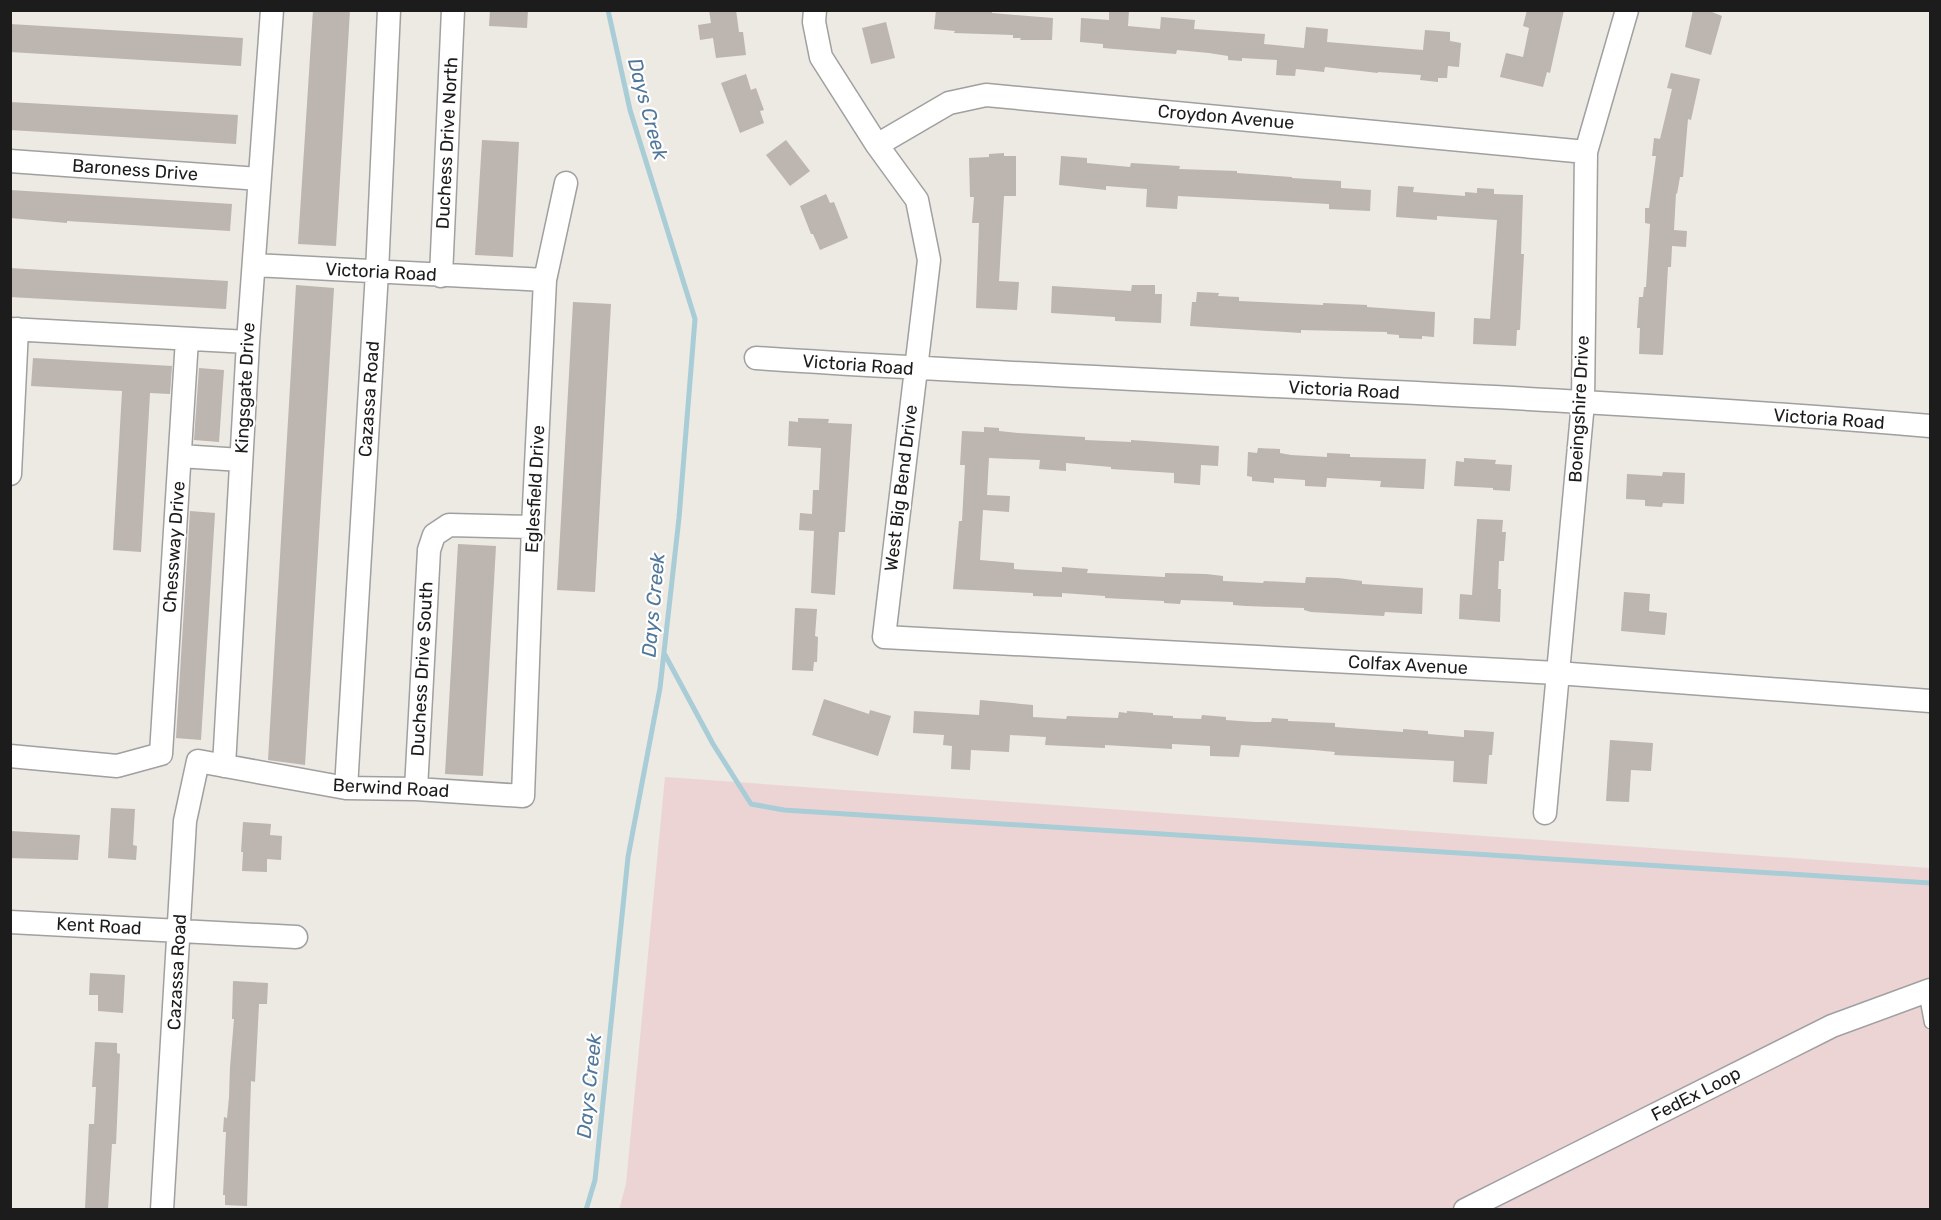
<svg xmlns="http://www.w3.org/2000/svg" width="1941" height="1220" font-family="Rubik,sans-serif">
<rect width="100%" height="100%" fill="#ede9e3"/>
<!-- commercial -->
<path fill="#ecd4d4" d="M 665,777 L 1930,868 L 1930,1209 L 619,1210 L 626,1184 Z"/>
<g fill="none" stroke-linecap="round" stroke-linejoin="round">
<!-- stream -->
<path stroke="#a8cdd6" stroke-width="5" d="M 664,653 L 713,744 L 751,804 L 784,810 L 1930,883
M 586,1210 L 595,1180 L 628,857 L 660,688 L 679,518 L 695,319 L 630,110 L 608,10"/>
</g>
<!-- building -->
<path fill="#bcb5b0" d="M 313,10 L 350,10 L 336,246 L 298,244 Z
M 490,10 L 528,10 L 527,28 L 489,26 Z
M 709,10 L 736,10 L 739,32 L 743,32 L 746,55 L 716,58 L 713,38 L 700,40 L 698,25 L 711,23 Z
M 936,10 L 992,10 L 992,13 L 1053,18 L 1052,40 L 1020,40 L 1021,38 L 1013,38 L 1013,35 L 954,33 L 955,31 L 934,29 Z
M 1109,10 L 1129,10 L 1128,26 L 1160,29 L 1161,17 L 1195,20 L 1194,29 L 1265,34 L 1264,44 L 1304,48 L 1306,27 L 1328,29 L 1327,42 L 1423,50 L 1425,30 L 1450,32 L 1450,41 L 1461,43 L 1459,67 L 1448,66 L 1447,78 L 1438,78 L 1438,82 L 1420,80 L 1421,75 L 1378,72 L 1378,73 L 1325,67 L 1324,72 L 1296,69 L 1295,76 L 1276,75 L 1277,60 L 1242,58 L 1242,61 L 1228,60 L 1228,56 L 1209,53 L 1177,50 L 1176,54 L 1139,51 L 1103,48 L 1103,44 L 1080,42 L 1081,18 L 1109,20 Z
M 1527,10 L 1564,10 L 1550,73 L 1547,72 L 1543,87 L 1500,77 L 1506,53 L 1523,57 L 1529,28 L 1523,26 Z
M 1693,10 L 1707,10 L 1722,16 L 1711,55 L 1685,47 Z
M 886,22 L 895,58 L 871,64 L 862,28 Z
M 10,24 L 243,38 L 241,66 L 10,52 Z
M 1671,73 L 1700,79 L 1691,120 L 1688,119 L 1683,177 L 1680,177 L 1677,194 L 1676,193 L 1674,230 L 1687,231 L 1686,247 L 1672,246 L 1671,267 L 1668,267 L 1663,355 L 1639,354 L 1640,328 L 1637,328 L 1639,297 L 1643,297 L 1644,287 L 1646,287 L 1650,224 L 1645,223 L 1645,208 L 1649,208 L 1656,156 L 1652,156 L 1654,138 L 1660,139 L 1672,89 L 1667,88 Z
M 746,74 L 751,90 L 756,88 L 764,110 L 760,111 L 764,123 L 740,133 L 721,83 Z
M 10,102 L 238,115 L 236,144 L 10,130 Z
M 482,140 L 519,142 L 513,257 L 475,255 Z
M 786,140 L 810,171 L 790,186 L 766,155 Z
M 1004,153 L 1004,156 L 1016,156 L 1016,196 L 1004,196 L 999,281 L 1019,282 L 1017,310 L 976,308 L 979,223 L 972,223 L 974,197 L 970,197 L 969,158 L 989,157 L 989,154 Z
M 1061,156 L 1087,158 L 1087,163 L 1130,167 L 1131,163 L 1180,166 L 1179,169 L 1237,171 L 1237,173 L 1292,177 L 1292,178 L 1341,181 L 1341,188 L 1371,190 L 1370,211 L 1329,209 L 1329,204 L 1178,196 L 1177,209 L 1146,207 L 1147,189 L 1106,186 L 1106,190 L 1059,185 Z
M 1398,186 L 1414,187 L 1413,192 L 1465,196 L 1465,192 L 1477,193 L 1477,188 L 1494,189 L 1494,194 L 1523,195 L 1521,254 L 1524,254 L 1520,330 L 1517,330 L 1516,346 L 1473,344 L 1474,318 L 1490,319 L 1497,220 L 1437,216 L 1437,220 L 1396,217 Z
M 10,190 L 232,204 L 230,231 L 67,221 L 67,223 L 10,218 Z
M 826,194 L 830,203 L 834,202 L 848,238 L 820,250 L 813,234 L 811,234 L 800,206 Z
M 10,268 L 228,281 L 226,309 L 10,297 Z
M 296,285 L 334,288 L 305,765 L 268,760 Z
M 1132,285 L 1155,285 L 1155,294 L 1162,294 L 1161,323 L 1115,321 L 1115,317 L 1051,313 L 1052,286 L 1131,291 Z
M 1197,292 L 1219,293 L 1218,296 L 1239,297 L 1239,301 L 1323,305 L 1323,303 L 1367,305 L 1367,307 L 1435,312 L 1434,337 L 1422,336 L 1422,339 L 1399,338 L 1399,335 L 1387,334 L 1387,332 L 1301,330 L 1301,333 L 1190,326 L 1192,302 L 1196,302 Z
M 573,302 L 611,304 L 595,592 L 557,590 Z
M 33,358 L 172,366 L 170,394 L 150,393 L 141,552 L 113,550 L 122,391 L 31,386 Z
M 199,368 L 224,370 L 219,442 L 194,440 Z
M 798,418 L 829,419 L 828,423 L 852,424 L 845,532 L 839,532 L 835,595 L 811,593 L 814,531 L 799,530 L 800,513 L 812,514 L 813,490 L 819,490 L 821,448 L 788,446 L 789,421 L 798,422 Z
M 984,427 L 999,428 L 999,431 L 1018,433 L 1085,437 L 1085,440 L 1131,442 L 1131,440 L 1219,446 L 1218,466 L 1201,465 L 1200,485 L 1174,483 L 1174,473 L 1111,469 L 1111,467 L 1066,463 L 1066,471 L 1039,469 L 1040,460 L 989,458 L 987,495 L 1010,496 L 1009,512 L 983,510 L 980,560 L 1014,563 L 1014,569 L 1062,572 L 1062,567 L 1088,569 L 1087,573 L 1165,577 L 1165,573 L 1206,574 L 1223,576 L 1223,581 L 1263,583 L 1264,581 L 1305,583 L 1306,577 L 1338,578 L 1362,581 L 1362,584 L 1423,588 L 1422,614 L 1385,612 L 1384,616 L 1311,612 L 1304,610 L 1304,608 L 1246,606 L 1233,605 L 1233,602 L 1181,600 L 1180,604 L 1164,603 L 1164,601 L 1105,598 L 1105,596 L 1062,593 L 1062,597 L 1033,596 L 1033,593 L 953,589 L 959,521 L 962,521 L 965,465 L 960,465 L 962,431 L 984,432 Z
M 1258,448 L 1280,449 L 1280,453 L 1291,455 L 1327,457 L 1327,453 L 1350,454 L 1350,457 L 1426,459 L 1424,489 L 1380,487 L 1381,481 L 1327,478 L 1326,487 L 1305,486 L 1305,480 L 1274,478 L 1274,483 L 1252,481 L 1252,477 L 1247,476 L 1248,452 L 1257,453 Z
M 1464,458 L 1496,460 L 1495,464 L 1512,465 L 1510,491 L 1493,490 L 1493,488 L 1454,486 L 1456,461 L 1464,462 Z
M 1663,472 L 1685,473 L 1684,504 L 1663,503 L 1662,507 L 1645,506 L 1645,500 L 1626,499 L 1627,474 L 1662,476 Z
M 190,511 L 215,513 L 201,740 L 176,738 Z
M 1477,519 L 1503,520 L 1502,532 L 1506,532 L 1504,561 L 1499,561 L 1498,589 L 1501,589 L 1500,622 L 1459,619 L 1460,594 L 1472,595 Z
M 458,544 L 496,546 L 483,776 L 445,774 Z
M 1624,592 L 1650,594 L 1649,611 L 1667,613 L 1665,635 L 1621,631 Z
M 795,608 L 817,609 L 815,636 L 818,637 L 817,662 L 814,662 L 813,671 L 792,670 Z
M 824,699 L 869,714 L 870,710 L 891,716 L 878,756 L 812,735 Z
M 980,700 L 1033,705 L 1033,717 L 1066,719 L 1067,716 L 1118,718 L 1119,712 L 1127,713 L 1127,711 L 1153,713 L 1153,715 L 1173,716 L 1173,718 L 1201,719 L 1202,715 L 1226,717 L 1226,720 L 1254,722 L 1271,722 L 1272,718 L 1288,719 L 1288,721 L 1335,723 L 1335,727 L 1403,732 L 1403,729 L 1428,731 L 1428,734 L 1464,737 L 1464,730 L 1494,732 L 1492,755 L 1489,755 L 1487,784 L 1453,782 L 1454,761 L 1334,755 L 1335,752 L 1314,750 L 1241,745 L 1239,757 L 1210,756 L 1210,746 L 1172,744 L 1172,749 L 1105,745 L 1105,748 L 1045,745 L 1046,737 L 1010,735 L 1009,752 L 971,750 L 970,770 L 951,769 L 952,746 L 943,745 L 944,735 L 913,733 L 914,711 L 979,715 Z
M 1610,740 L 1653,743 L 1651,771 L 1631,770 L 1629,802 L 1606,801 Z
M 111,808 L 135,809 L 133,845 L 137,846 L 136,860 L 108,858 Z
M 243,822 L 271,824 L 270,835 L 282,836 L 281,860 L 267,859 L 267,872 L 242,871 L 243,852 L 241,852 Z
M 10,831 L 80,835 L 78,860 L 10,858 Z
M 90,973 L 125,975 L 123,1013 L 98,1011 L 98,995 L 89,995 Z
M 233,981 L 268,983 L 267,1004 L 259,1004 L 255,1082 L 251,1081 L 247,1206 L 225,1205 L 225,1195 L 223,1195 L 226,1132 L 223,1132 L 224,1117 L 227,1118 L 229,1097 L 230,1067 L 234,1019 L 232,1019 Z
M 95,1042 L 117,1043 L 117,1053 L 120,1054 L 116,1144 L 112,1144 L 108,1209 L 85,1209 L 89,1124 L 94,1124 L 96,1087 L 92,1087 Z"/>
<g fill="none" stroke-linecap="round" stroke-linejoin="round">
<defs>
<path id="lane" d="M 1924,991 L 1930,1023"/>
<path id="street" d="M 815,10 L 814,22 L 821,57 L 877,145 L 917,200 L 929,260 L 884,637 L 1557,673 L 1930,701
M 877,145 L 949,103 L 986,95 L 1586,152
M 10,161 L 259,179
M 254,265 L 545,280
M 441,276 L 453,10
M 10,329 L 248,342
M 756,358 C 1147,384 1540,393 1930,426
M 180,456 L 241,460
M 10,474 L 17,329
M 10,756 L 117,766 L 161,754 L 187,339
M 224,766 L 248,342 L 272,10
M 346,788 L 377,272 L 389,10
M 416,789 L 429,550 L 434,535 L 449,525 L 533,527
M 1545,813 L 1583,403 L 1586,152 L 1627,10
M 10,922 L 296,937
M 162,1210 L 185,821 L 198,761 L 346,788 L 416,789 L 523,796 L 533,527 L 545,280 L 566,183
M 1465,1210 L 1832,1026 L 1930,990"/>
</defs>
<!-- lane casing -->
<use href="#lane" stroke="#a0a0a0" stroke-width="13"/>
<!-- street casing -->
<use href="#street" stroke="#a0a0a0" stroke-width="25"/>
<!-- lane -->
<use href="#lane" stroke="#fff" stroke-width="10"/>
<!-- street -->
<use href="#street" stroke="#fff" stroke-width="22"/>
</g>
<g text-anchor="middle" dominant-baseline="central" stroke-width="4.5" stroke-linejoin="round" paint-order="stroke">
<!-- street labels -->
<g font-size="18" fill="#1c1c1c" stroke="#fff">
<text transform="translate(1226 117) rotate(5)">Croydon Avenue</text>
<text transform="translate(447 143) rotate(-87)">Duchess Drive North</text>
<text transform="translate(135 170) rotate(4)">Baroness Drive</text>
<text transform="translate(381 272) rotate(3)">Victoria Road</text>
<text transform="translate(858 365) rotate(4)">Victoria Road</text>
<text transform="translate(245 388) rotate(-87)">Kingsgate Drive</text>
<text transform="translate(1344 390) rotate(3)">Victoria Road</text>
<text transform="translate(369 399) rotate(-86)">Cazassa Road</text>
<text transform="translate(1579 409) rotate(-87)">Boeingshire Drive</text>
<text transform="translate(1829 419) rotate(4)">Victoria Road</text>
<text transform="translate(901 488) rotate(-83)">West Big Bend Drive</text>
<text transform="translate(535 489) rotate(-87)">Eglesfield Drive</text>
<text transform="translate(174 547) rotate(-86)">Chessway Drive</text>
<text transform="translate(1408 665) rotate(3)">Colfax Avenue</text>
<text transform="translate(422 669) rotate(-87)">Duchess Drive South</text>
<text transform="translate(391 788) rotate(3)">Berwind Road</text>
<text transform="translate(99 926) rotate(3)">Kent Road</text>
<text transform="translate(177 972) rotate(-87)">Cazassa Road</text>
<text transform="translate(1696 1094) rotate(-27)">FedEx Loop</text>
</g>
<!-- water labels -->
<g font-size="20" font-style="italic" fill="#51789a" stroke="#fff">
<text transform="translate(648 109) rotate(75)">Days Creek</text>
<text transform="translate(653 605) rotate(-85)">Days Creek</text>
<text transform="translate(589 1086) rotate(-84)">Days Creek</text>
</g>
</g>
<!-- border -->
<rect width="1941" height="1220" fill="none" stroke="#1c1c1c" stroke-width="24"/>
</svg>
